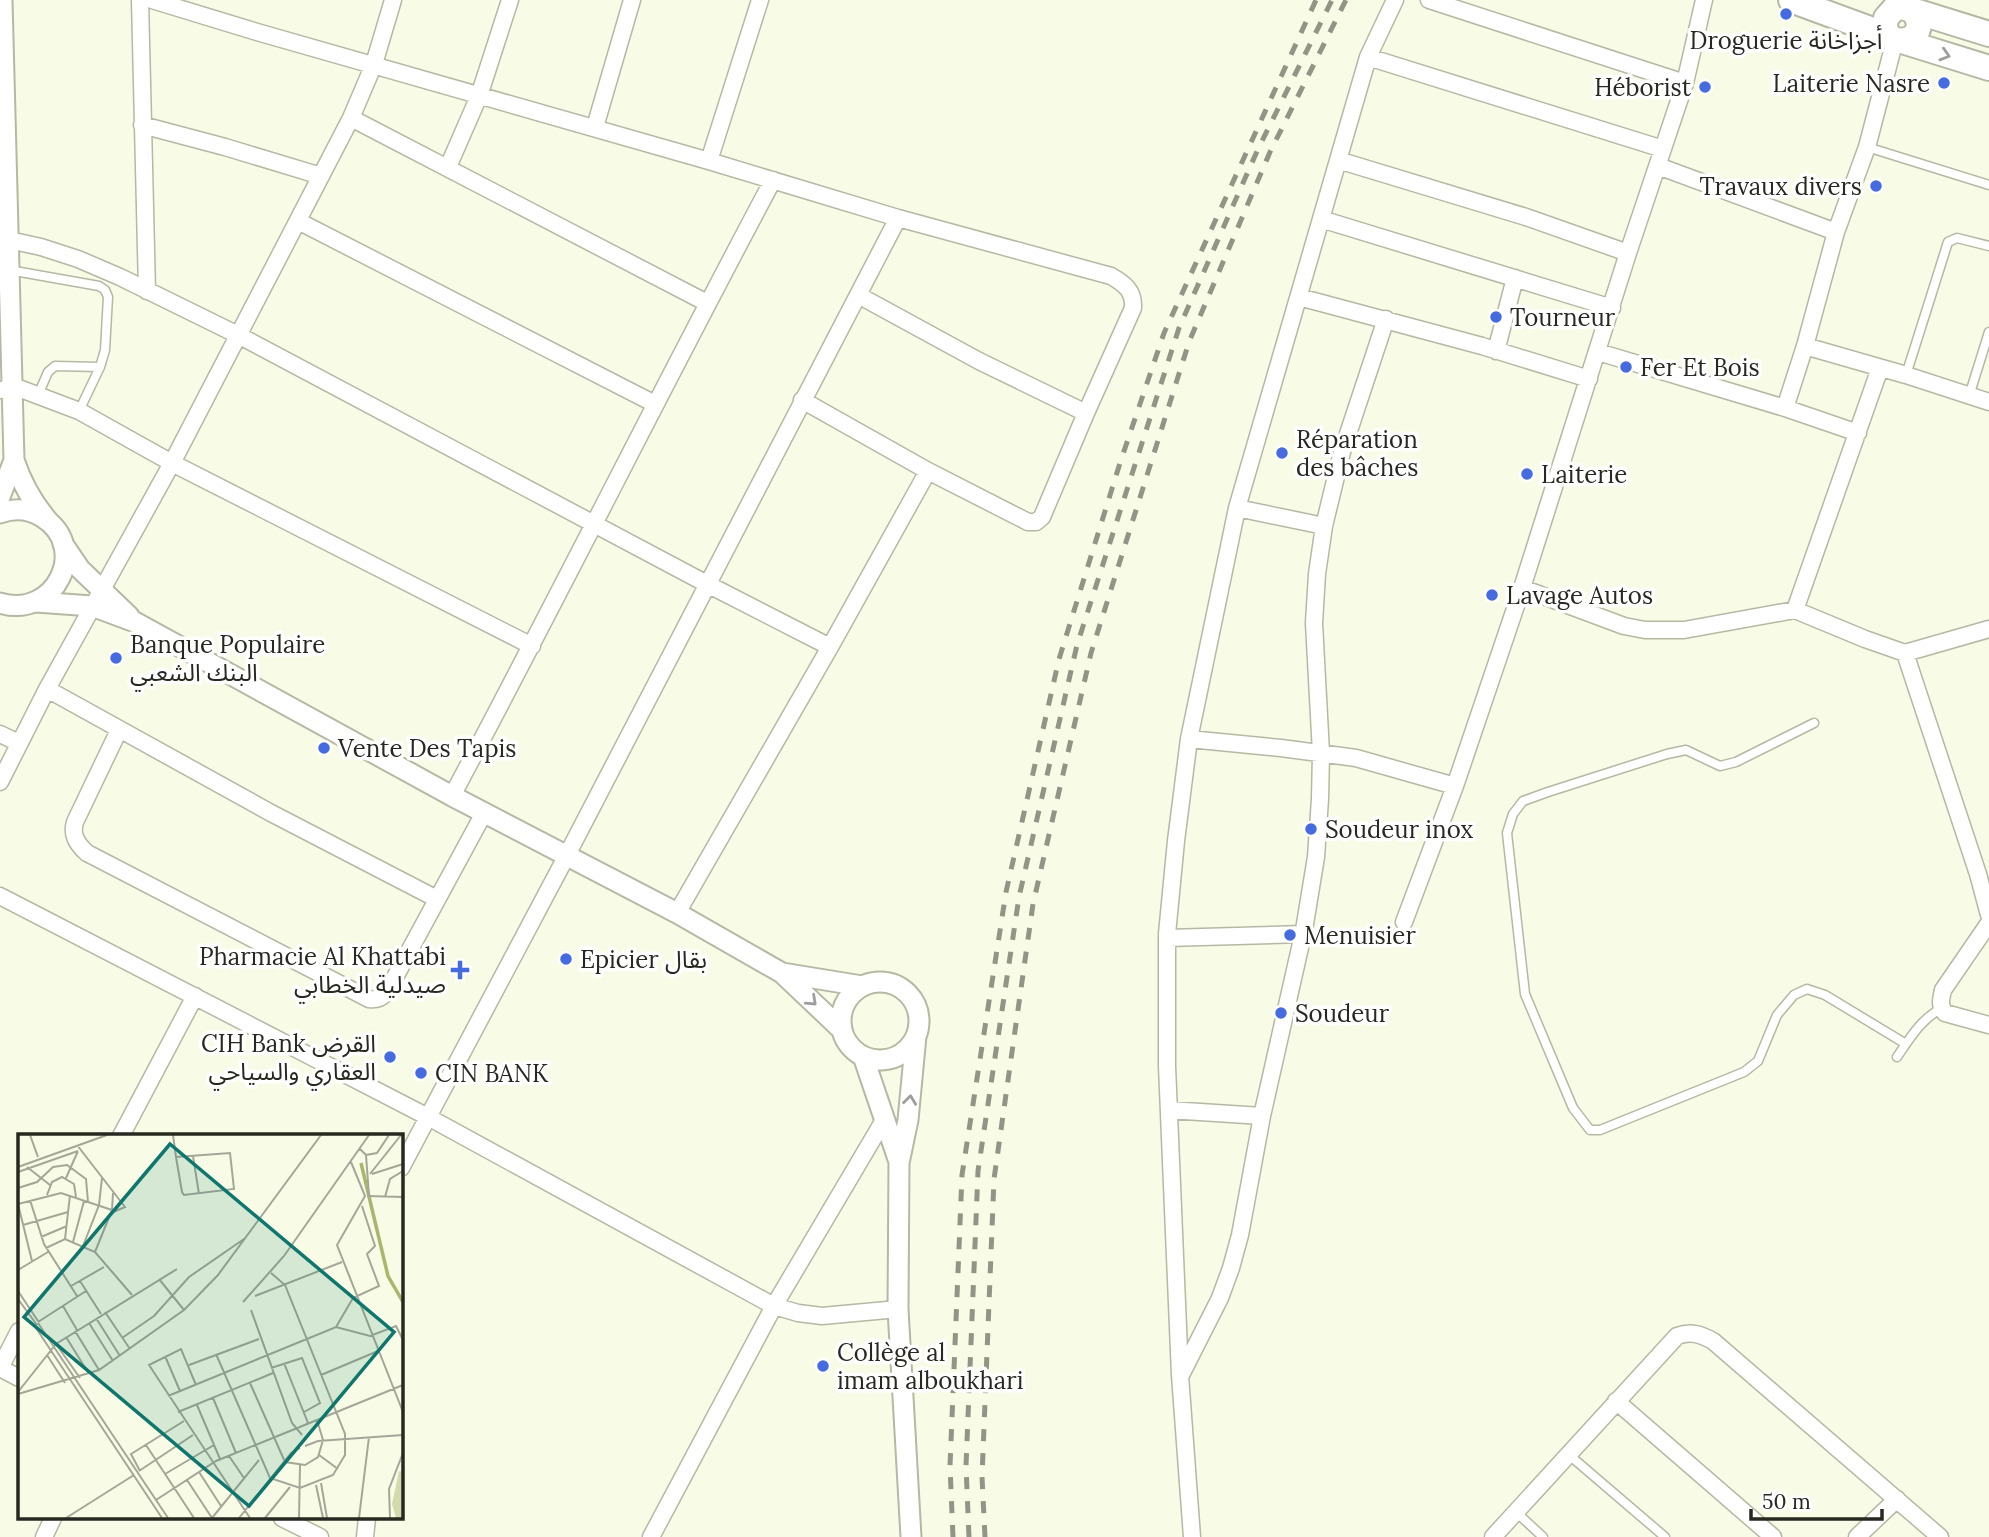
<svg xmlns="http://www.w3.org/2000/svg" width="1989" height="1537" font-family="Lora,'Noto Sans Arabic',serif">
<rect width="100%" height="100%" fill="#f8fce6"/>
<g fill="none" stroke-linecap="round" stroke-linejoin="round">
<defs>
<path id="service" d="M 1867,147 L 1989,185
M 9,270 L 99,286 L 105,290 L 108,297 L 105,350 L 100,367 L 55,366 L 48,372 L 38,395
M 1906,375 L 1948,242 L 1957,238 L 1989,246
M 1969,396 L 1989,332
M 79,411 L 100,367
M 1814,723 L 1736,762 L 1720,766 L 1686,750 L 1667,754 L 1548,792 L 1523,801 L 1513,814 L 1507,833 L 1525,994 L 1573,1108 L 1590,1130 L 1600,1130 L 1744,1072 L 1758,1061 L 1777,1015 L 1794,995 L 1807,989 L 1825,995 L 1906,1044
M 1897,1057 C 1910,1038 1921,1019 1942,1008
M 1568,1454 L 1665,1537
M 1516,1512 L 1543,1537"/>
<path id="minor" d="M 140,0 L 147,291
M 152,0 L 257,32 L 709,161 L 898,218 L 1111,276 C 1125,284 1134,291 1133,308 L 1086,413 L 1042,517 L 1036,522 L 1028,522 L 928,471 L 802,400
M 1429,0 L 1685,83
M 1368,57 L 1663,149
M 351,118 L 707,303
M 142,125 L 225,147 L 321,176
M 595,127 L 632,0
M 1338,160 L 1526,217 L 1628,253
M 709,161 L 760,0
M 1658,166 L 1836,232
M 448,167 L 479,96 L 510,0
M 1321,219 L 1612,308
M 298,221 L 655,404
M 0,242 L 9,240 L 41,247 L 78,259 L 120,277 L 238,335 L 707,584 L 830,647
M 858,295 L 979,361 L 1086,413
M 1299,297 L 1482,346 L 1589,379
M 1805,346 L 1906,375 L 1989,402
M 1496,351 L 1515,278
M 1598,352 L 1785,408 L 1858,433
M 0,390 L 12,388 L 21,389 L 79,411 L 172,463 L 532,646
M 1785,408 L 1805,346 L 1836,232 L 1867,147 L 1895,40
M 1237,508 L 1324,526
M 1522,588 L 1624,626 L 1645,630 L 1684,630 L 1795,610 L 1865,639 L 1905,653 L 1989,629
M 1795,610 L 1880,368
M 1905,653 L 1978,874 L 1989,915
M 47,689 L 271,813 L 437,899
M 119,730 L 75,822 C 71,835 77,844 87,853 L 369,999 C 377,1000 381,998 387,992 L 484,813
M 0,734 L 19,743
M 1189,739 L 1281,748 L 1356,758 L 1455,786
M 0,782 L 47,689 L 172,463 L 351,118 L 374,64 L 393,0
M 452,796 C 561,592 664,384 773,180
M 0,896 L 428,1117 L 774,1306 L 798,1313 L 822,1316 L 898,1309
M 677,913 L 830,647 L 928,471
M 1404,922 L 1455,786 L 1522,588 L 1628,253 L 1685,83 L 1704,0
M 1989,923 L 1943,990 C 1941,999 1939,1006 1945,1013 L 1989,1025
M 1167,938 L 1303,934
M 1169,1110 L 1262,1116
M 121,1136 L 195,996
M 401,1168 L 566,857 L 898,218
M 19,1331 L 0,1368 L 19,1378
M 1181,1375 L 1220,1298 L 1231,1268 L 1240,1235 L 1262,1116 L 1304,930 L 1316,857 L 1320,799 L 1321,753 L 1314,623 L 1317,574 L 1324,526 L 1342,452 L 1386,319
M 1616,1401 L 1773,1537
M 282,1518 L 320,1537
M 44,1537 L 53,1518
M 365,1537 L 367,1518
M 651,1537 L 774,1306 L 884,1120
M 1192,1537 L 1180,1375 L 1167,1066 L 1167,934 L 1176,841 L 1189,739 L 1237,508 L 1368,57 L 1395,0
M 1493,1537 L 1677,1336 C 1691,1331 1700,1334 1713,1341 L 1940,1537
M 1857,1537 L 1897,1499"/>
<path id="tertiary" d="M 2,0 L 14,460 C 22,484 33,504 50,523
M 0,497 L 14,460
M 0,513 C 14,508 29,509 42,517 C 91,547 55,620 0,603
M 63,544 L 80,569 L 129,616
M 36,602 L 92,606 L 135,622 L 452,796 L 677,913 L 782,973 L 841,1029
M 782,973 L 862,986
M841 1021a39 39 0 1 1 78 0a39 39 0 1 1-78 0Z
M 863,1056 L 899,1162
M 911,1537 L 898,1309 L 899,1163 L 908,1120 L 916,1036"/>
<path id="primary" d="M 1791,0 L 1889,36
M 1914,12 C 1935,43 1878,54 1886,18 L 1895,8 L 1902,7 L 1989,34
M 1902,41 L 1989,68"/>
</defs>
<!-- service casing -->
<use href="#service" stroke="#b5b8a3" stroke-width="11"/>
<!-- minor casing -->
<use href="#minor" stroke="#b5b8a3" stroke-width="19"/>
<!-- tertiary casing -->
<use href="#tertiary" stroke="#b5b8a3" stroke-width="23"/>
<!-- primary casing -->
<use href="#primary" stroke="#b5b8a3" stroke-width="28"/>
<!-- service -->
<use href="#service" stroke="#fff" stroke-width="8"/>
<!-- minor -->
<use href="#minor" stroke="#fff" stroke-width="16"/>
<!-- tertiary -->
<use href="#tertiary" stroke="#fff" stroke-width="19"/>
<!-- primary -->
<use href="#primary" stroke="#fff" stroke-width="24"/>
<!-- rail -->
<path stroke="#929585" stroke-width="5" stroke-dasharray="12 12" stroke-linecap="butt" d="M 953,1537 L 950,1466 L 962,1175 L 1006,892 L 1059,659 L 1120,463 L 1164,333 L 1316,0
M 969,1537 L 966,1466 L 978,1171 L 1019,897 L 1077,645 L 1179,328 L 1258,149 L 1332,0
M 985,1537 L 982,1477 L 994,1179 L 1033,904 L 1091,653 L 1189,342 L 1270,152 L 1346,0"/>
</g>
<!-- one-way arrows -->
<defs><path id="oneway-chevron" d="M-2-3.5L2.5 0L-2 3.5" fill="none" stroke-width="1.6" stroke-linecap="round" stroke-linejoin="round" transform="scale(1.75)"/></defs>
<g stroke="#9e9e9b">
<use href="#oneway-chevron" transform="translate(1945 55) rotate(17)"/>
<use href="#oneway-chevron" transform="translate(812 1001) rotate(43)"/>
<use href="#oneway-chevron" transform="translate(910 1100) rotate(-83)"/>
</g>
<!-- markers -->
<g fill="#456bde" stroke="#fff" stroke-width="2.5">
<circle cx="1786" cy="14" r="7"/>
<circle cx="1944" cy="83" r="7"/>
<circle cx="1705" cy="87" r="7"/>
<circle cx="1876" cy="186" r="7"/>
<circle cx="1496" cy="317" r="7"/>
<circle cx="1626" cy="367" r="7"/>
<circle cx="1282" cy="453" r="7"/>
<circle cx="1527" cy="474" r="7"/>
<circle cx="1492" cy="595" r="7"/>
<circle cx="116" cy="658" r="7"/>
<circle cx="324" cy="748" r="7"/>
<circle cx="1311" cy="829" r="7"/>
<circle cx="1290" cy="935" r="7"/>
<circle cx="566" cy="959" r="7"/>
<path d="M456.5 959.5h7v7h7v7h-7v7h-7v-7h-7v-7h7z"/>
<circle cx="1281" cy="1013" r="7"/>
<circle cx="390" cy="1057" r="7"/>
<circle cx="421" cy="1073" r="7"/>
<circle cx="823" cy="1366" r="7"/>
</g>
<g text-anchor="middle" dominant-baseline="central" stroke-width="7" stroke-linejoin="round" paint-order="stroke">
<!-- poi labels -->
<g font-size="24" fill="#272820" stroke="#fff" text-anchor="start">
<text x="1786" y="40" text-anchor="middle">Droguerie أجزاخانة</text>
<text x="1930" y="83" text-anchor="end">Laiterie Nasre</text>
<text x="1691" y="87" text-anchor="end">Héborist</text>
<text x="1862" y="186" text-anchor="end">Travaux divers</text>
<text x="1510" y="317">Tourneur</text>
<text x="1640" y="367">Fer Et Bois</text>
<text x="1296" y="439">Réparation<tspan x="1296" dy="28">des bâches</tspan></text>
<text x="1541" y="474">Laiterie</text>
<text x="1506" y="595">Lavage Autos</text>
<text x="130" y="644">Banque Populaire<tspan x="130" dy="28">البنك الشعبي</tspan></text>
<text x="338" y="748">Vente Des Tapis</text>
<text x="1325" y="829">Soudeur inox</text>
<text x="1304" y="935">Menuisier</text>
<text x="446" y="956" text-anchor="end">Pharmacie Al Khattabi<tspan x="446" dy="28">صيدلية الخطابي</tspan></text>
<text x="580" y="959">Epicier بقال</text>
<text x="1295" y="1013">Soudeur</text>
<text x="376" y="1043" text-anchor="end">CIH Bank القرض<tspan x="376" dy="28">العقاري والسياحي</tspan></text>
<text x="435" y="1073">CIN BANK</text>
<text x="837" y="1352">Collège al<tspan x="837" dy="28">imam alboukhari</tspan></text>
</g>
</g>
<!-- overview -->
<g transform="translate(18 1134)">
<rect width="385" height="385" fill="#f8fce6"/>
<path d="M 381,337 L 385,338 L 385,384 L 378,384 L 374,370 Z" fill="#d3daab"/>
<path fill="none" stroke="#abb56d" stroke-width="3.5" d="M 343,29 L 370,142 L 385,168"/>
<path fill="none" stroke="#a4a797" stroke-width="2" d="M 12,1 L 20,23M 155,1 L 158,23 L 164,58 L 166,61 L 216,55 L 212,19 L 158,23M 59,11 L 107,73 L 93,79M 342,15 L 348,21 L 351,62M 348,21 L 359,19 L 371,1M 175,22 L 181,60M 333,28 L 347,62 L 319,111 L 385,278M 0,33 L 89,1M 9,33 L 32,51M 0,38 L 60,17M 352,40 L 383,1M 354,40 L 385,30M 48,44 L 60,17M 0,54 L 19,48 L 35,33 L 49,31 L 68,45 L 70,68M 29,61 L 34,48 L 44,43 L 56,50 L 58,63M 349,62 L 385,63M 367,63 L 372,45 L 385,37M 12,66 L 26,110 L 59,162M 0,70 L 43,59 L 94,76M 0,70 L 14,127M 5,91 L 50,78M 23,103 L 49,92M 47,105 L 52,61M 55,108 L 66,67M 65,112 L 81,71 L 84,44M 28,114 L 47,105 L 77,118 L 114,161M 77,118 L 94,76 L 95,59M 0,136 L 30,118M 141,145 L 166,176M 62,147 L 83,180M 53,152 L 86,133M 0,157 L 20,187M 237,162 L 324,128M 0,165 L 19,191M 225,168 L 266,122 L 351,1M 45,172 L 59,196M 233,176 L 274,289 L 284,301M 87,178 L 112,215M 78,184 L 102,222M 20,188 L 68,157M 20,189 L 150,384M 71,189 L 95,227M 16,191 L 144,384M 318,193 L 335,164 L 361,152 L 349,120 L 357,112 L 344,72M 57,197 L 81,236M 48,203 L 71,240M 104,204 L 136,182 L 171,143 L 226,105M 38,210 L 62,244M 198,220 L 252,344 L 282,354 L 315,341 L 327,321 L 327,300 L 267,151 L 253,139M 29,221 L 47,249M 147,222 L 162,257M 266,229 L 290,289M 171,231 L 241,205M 253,234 L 284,224 L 302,269 L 286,278M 303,241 L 360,217M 232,249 L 267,328 L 287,331 L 300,323 L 305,306 L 299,286M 178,251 L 163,215 L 131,231 L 232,384M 0,258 L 38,210 L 159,135M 0,260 L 81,236 L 166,176 L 200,141 L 303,1M 150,262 L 318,193 L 352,202 L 378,192 L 385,206M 195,264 L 218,319M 179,271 L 202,325M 160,278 L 255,239M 128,311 L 176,384M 287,312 L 300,307 L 385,301M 301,321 L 320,335M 211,322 L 226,344M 121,337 L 175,301M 122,337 L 113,320 L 166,287M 181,338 L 203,372M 147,340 L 196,311M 169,346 L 194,384M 303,349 L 309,384M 298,351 L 305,384M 138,366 L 198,327 L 385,251M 48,384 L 116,341M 194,384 L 241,326M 221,384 L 273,319 L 282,314M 247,384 L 272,353M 281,384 L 282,331M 341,384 L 351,303M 372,384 L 371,355 L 385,319"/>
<path fill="#0f766e" fill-opacity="0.15" stroke="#0f766e" stroke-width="3.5" d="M 152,10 L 376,198 L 231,372 L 6,183 Z"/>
<rect width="385" height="385" fill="none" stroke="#272820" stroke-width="3.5"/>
</g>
<!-- scale -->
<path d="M1751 1509v10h131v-10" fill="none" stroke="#272820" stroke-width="3.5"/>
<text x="1762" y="1509" font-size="21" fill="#272820" stroke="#ffffff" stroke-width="5" paint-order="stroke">50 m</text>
</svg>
